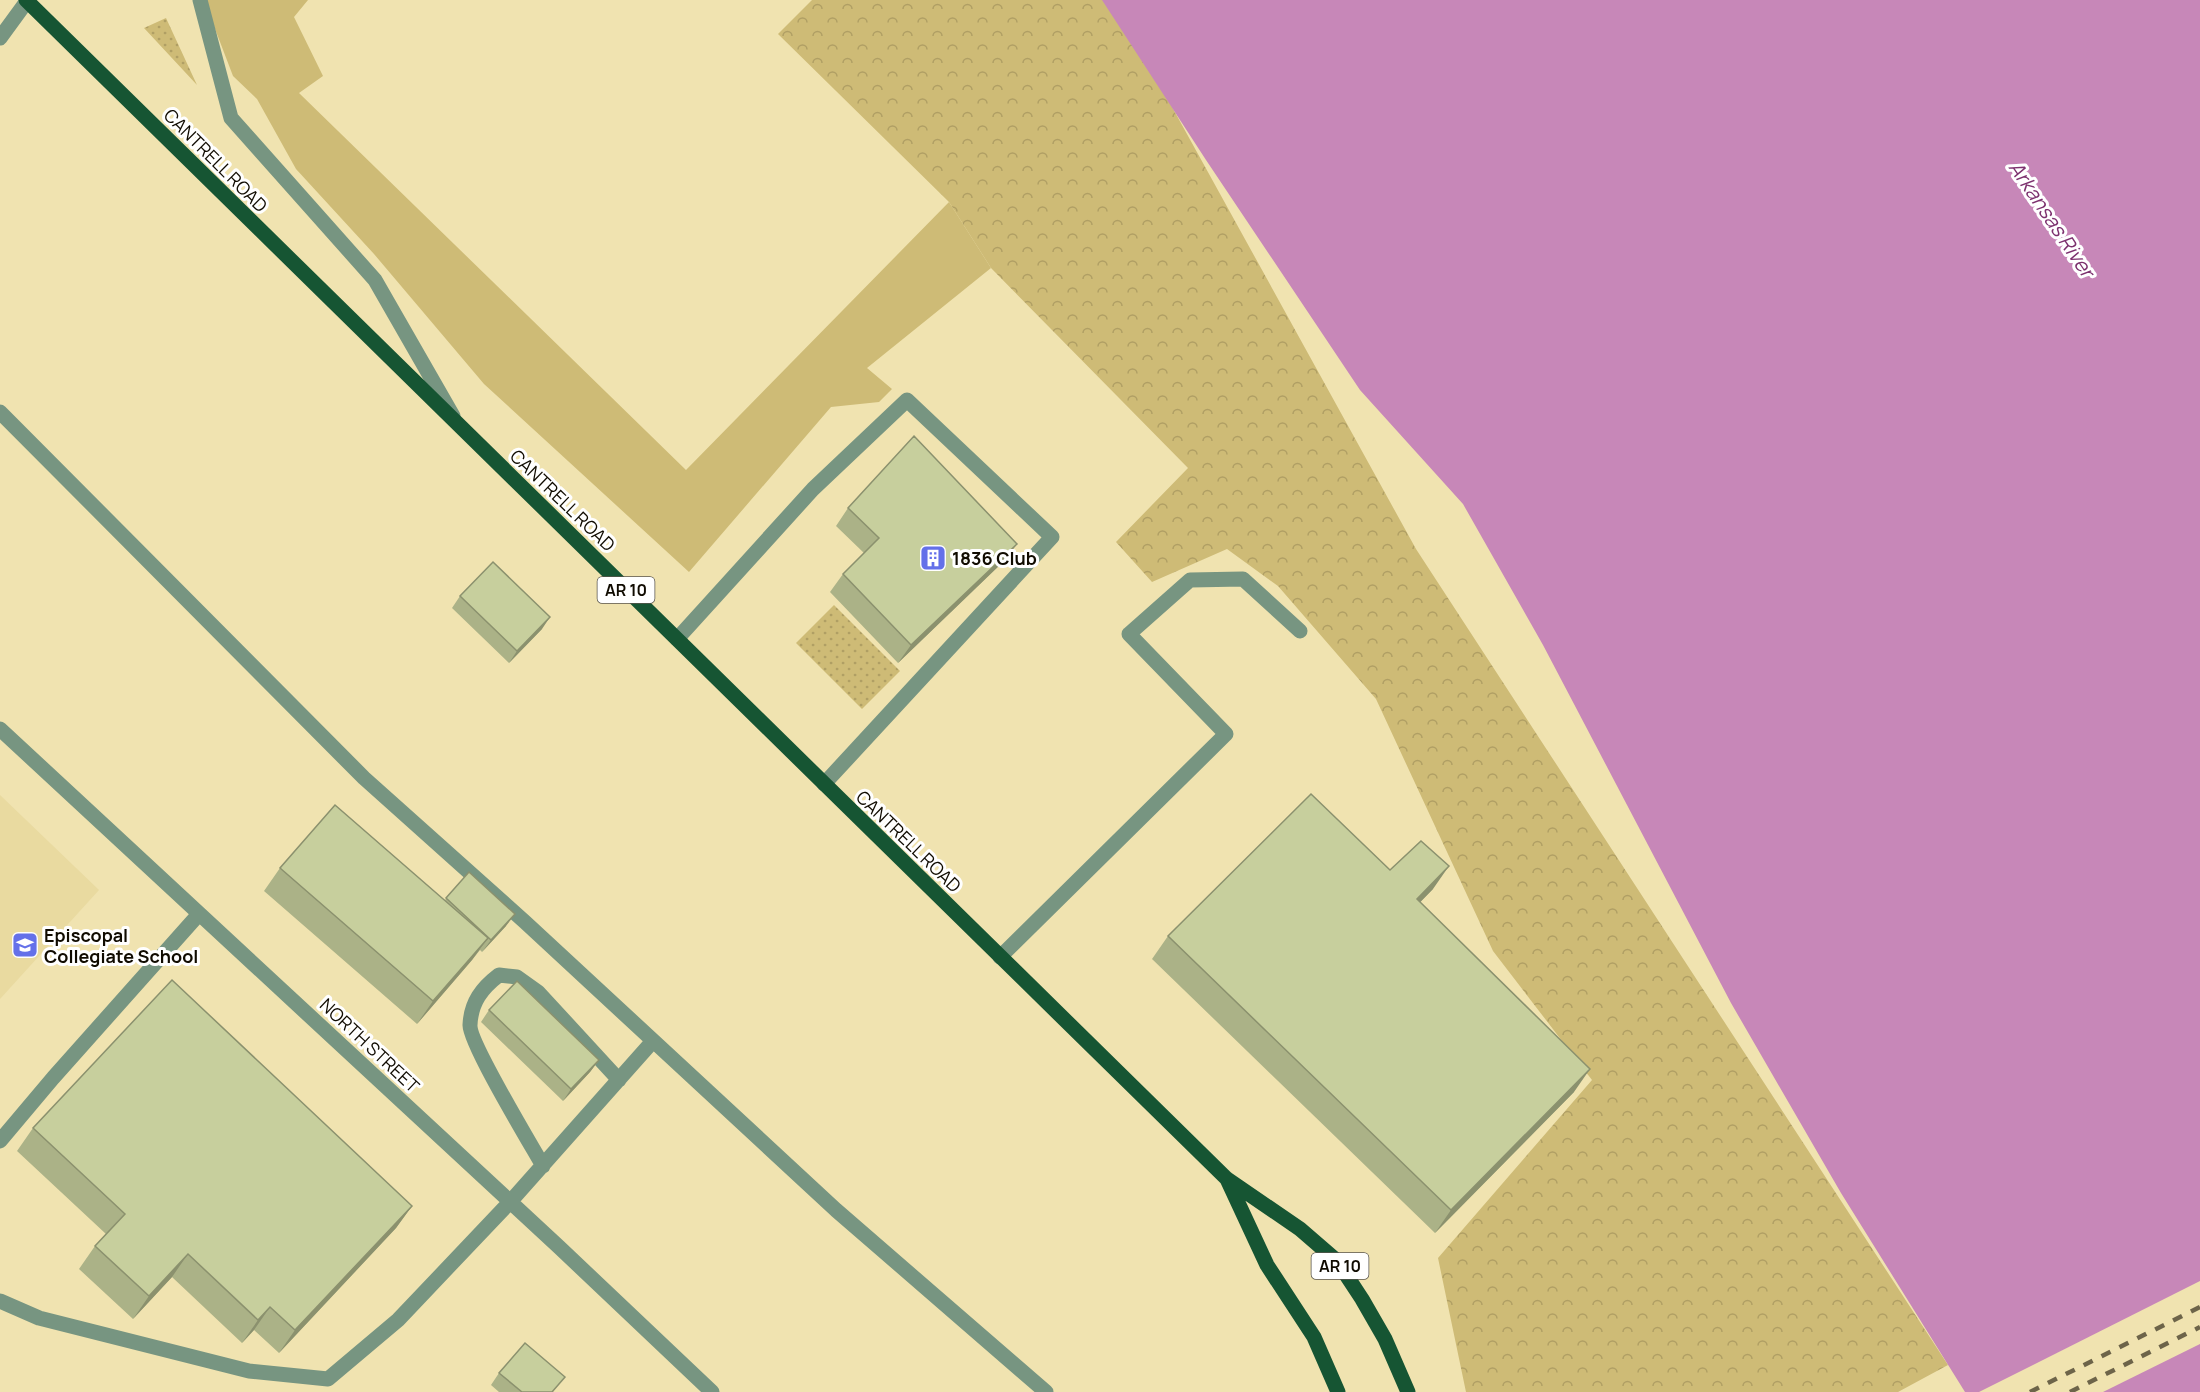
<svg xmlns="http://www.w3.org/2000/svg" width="2200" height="1392" font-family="Manrope,sans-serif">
<defs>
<pattern id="forest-crowns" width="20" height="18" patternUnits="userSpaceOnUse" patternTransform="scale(1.5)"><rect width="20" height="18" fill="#cebb76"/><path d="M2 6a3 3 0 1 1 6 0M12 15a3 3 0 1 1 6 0" fill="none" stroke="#b09f64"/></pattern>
<pattern id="park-dots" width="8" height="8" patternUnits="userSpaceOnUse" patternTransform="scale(1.5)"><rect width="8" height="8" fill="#cebb76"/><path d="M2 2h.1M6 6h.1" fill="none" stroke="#b09f64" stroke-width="1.8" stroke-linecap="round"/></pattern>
</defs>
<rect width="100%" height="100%" fill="#f0e3b0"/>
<!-- built -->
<path fill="#e9daa0" d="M 0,795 L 99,890 L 0,999 Z"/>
<!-- grass -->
<path fill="#cebb76" d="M 204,0 L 308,0 L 294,17 L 323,76 L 299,93 L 686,470 L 949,202 L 991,268 L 867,368 L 892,389 L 879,402 L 831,407 L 689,572 L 484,384 L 374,254 L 296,169 L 257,99 L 233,76 Z"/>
<!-- forest -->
<path fill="url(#forest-crowns)" d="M 812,0 L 1113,0 L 1416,549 L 1948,1365 L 1898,1392 L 1466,1392 L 1438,1258 L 1592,1080 L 1493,951 L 1376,699 L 1278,586 L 1227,549 L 1152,582 L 1116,542 L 1188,468 L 991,268 L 949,202 L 778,34 Z"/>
<!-- park -->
<path fill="url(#park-dots)" d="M 166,18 L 197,85 L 144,28 Z
M 834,605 L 900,671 L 862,709 L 796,643 Z"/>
<!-- water -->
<path fill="#c787b8" d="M 1102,0 L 2200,0 L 2200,1392 L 1965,1392 L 1841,1193 L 1731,1003 L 1543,645 L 1463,504 L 1360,390 L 1206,160 Z"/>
<!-- pier -->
<path fill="#f0e3b0" d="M 2200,1281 L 2200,1344 L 2103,1392 L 1979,1392 Z"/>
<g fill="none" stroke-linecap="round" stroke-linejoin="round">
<!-- service -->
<path stroke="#779581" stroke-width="15" d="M 200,0 L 231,118 L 375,280 L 453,416
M 0,38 L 27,1
M 0,412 L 364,778 L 525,922 L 836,1210 L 1046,1392
M 677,639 L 813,489 L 907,400 L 1052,537 L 824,784
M 0,729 L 559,1247 L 712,1392
M 1000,957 L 1226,734 L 1129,634 L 1190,580 L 1243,579 L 1300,631
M 0,1141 L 53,1078 L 199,914
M 543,1166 C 530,1143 469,1042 470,1025 C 471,1002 482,988 499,975 L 517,977 L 538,992 L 619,1080
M 0,1301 L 39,1318 L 249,1371 L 328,1379 L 398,1320 L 510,1202 L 653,1041"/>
<!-- primary -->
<path stroke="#165533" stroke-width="15" d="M 26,0 L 1227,1179 L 1300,1229 L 1337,1261 L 1362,1299 L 1385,1339 L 1408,1392
M 1227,1179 L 1267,1265 L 1314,1337 L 1338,1392"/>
<!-- rail -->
<path stroke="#6d6449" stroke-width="4.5" stroke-dasharray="10 10" stroke-linecap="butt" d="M 2030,1392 L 2200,1307
M 2070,1392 L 2200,1327"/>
</g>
<!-- wall -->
<path fill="#abb287" d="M 848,508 L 1004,561 L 898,663 L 830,592 L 843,574 L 864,553 L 836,526 Z
M 460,596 L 542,629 L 509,663 L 452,608 Z
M 280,868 L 445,900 L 469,872 L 506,926 L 482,952 L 480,950 L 472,960 L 417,1024 L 264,891 Z
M 1390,870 L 1433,889 L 1420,902 L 1574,1092 L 1435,1233 L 1152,959 L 1168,936 Z
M 489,1010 L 599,1060 L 590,1072 L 563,1101 L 481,1022 Z
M 33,1128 L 412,1206 L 396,1228 L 279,1353 L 254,1330 L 242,1343 L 172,1277 L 133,1319 L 79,1269 L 95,1246 L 106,1234 L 17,1151 Z
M 499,1373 L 554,1392 L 499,1392 L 491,1385 Z"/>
<!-- shaded-wall -->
<path fill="#8b916e" d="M 1017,544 L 1004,561 L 898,663 L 911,645 Z
M 550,617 L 542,629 L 509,663 L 517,651 Z
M 1449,866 L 1433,889 L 1401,922 L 1417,899 Z
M 515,914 L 506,926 L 482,952 L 491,940 Z
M 488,938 L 472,960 L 417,1024 L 433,1001 Z
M 599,1060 L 590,1072 L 563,1101 L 571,1089 Z
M 1590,1069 L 1574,1092 L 1435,1233 L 1451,1210 Z
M 412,1206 L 396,1228 L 279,1353 L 295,1330 Z
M 188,1254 L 172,1277 L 133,1319 L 149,1296 Z
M 270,1307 L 254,1330 L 242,1343 L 258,1320 Z"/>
<!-- building -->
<path fill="#c7cf9d" stroke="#8b916e" stroke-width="1.5" d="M 914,436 L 1017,544 L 911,645 L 843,574 L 879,538 L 848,508 Z
M 493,562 L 550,617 L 517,651 L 460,596 Z
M 1311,794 L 1390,870 L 1421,841 L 1449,866 L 1417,899 L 1590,1069 L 1451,1210 L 1168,936 Z
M 335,805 L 488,938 L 433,1001 L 280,868 Z
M 469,872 L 515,914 L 491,940 L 446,898 Z
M 172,980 L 412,1206 L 295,1330 L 270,1307 L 258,1320 L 188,1254 L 149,1296 L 95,1246 L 125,1214 L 33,1128 Z
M 517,981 L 599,1060 L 571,1089 L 489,1010 Z
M 525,1343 L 565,1377 L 552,1392 L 522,1392 L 499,1373 Z"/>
<!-- icons -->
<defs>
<symbol id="building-square" viewBox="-11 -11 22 22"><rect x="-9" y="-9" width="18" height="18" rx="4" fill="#6470e9" stroke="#fff"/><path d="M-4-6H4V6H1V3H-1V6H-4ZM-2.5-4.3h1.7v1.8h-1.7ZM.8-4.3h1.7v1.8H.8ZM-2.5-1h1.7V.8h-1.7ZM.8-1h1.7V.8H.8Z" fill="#fff"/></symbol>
<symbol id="school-square" viewBox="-11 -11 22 22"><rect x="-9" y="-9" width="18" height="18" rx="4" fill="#6470e9" stroke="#fff"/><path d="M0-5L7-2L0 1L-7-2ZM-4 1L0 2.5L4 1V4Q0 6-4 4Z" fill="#fff"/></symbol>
</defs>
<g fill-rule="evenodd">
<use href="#building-square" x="918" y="543" width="30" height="30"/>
<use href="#school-square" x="10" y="930" width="30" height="30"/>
</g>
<g text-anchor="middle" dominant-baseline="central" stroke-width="6" stroke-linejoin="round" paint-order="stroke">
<!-- shield labels -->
<g fill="#fff" stroke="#58544c" stroke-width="1.5">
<rect x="597.5" y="577" width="57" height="26" rx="4.5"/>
<rect x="1311.5" y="1253" width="57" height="26" rx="4.5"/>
</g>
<g font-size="16" font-weight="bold" fill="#100b00">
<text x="626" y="590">AR 10</text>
<text x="1340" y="1266">AR 10</text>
</g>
<!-- street labels -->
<g font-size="18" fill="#100b00" stroke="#fff">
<text transform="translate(216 160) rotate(45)">CANTRELL ROAD</text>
<text transform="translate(563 500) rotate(44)">CANTRELL ROAD</text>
<text transform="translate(909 841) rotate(44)">CANTRELL ROAD</text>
<text transform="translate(370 1045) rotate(43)">NORTH STREET</text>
</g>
<!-- poi labels -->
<g font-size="18" font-weight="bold" fill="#100b00" stroke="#fff" text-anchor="start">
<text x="952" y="558">1836 Club</text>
<text x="44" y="935">Episcopal<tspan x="44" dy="21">Collegiate School</tspan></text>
</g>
<!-- water labels -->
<g font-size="20" font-style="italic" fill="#7c306e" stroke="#fff">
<text transform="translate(2052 219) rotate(56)">Arkansas River</text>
</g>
</g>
</svg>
